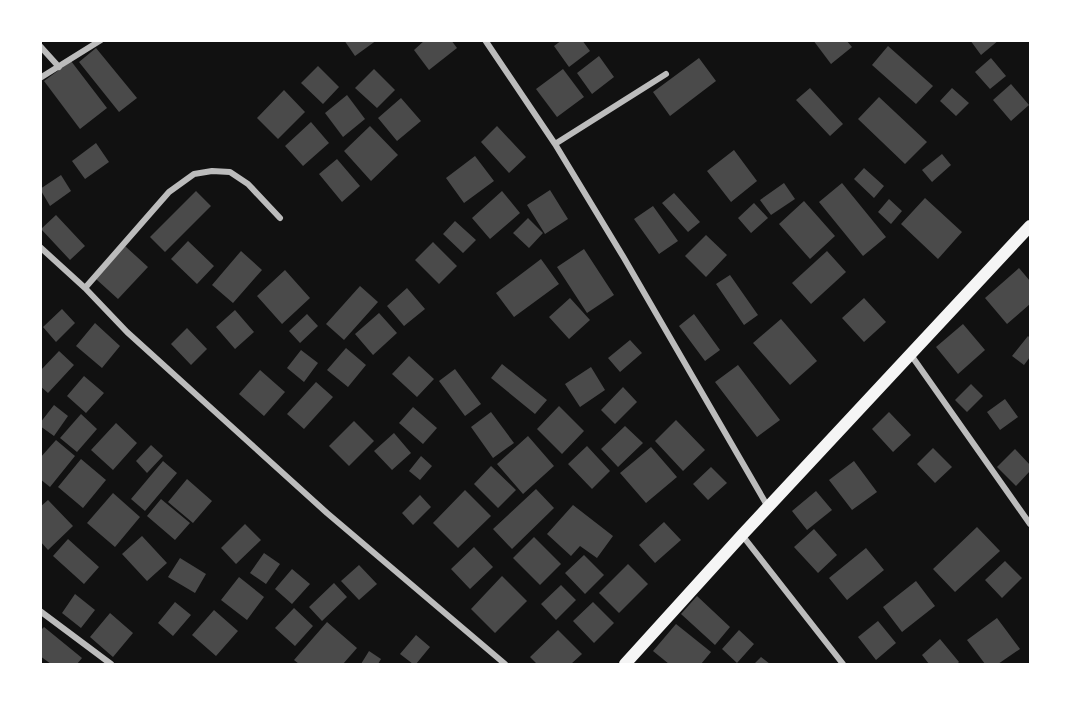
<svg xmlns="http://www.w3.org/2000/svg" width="1071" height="705" font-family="Lato,sans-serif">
<rect width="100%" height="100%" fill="#111"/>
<!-- building -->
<path fill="#4a4a4a" d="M 344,40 L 377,40 L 355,56 Z
M 425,40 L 451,40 L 457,48 L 429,70 L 414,50 Z
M 562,40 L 582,40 L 590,51 L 569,67 L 554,46 Z
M 813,40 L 846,40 L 852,47 L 831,64 Z
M 970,40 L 999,40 L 981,55 Z
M 888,46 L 933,86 L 916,104 L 872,65 Z
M 96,48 L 137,98 L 119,112 L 79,62 Z
M 599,56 L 614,77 L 592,94 L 577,73 Z
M 699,58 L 716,81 L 670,116 L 653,92 Z
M 991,58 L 1006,76 L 990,89 L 975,72 Z
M 71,61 L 107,108 L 80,129 L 44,81 Z
M 318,66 L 339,87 L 323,104 L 301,83 Z
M 374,69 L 395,90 L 377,108 L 355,88 Z
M 563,69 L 584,97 L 557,117 L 536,89 Z
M 1011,84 L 1029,105 L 1011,121 L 993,100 Z
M 810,88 L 843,124 L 830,136 L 796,100 Z
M 952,88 L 969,103 L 956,116 L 940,101 Z
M 284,90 L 305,112 L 278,139 L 257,118 Z
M 347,95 L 365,119 L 343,137 L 325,113 Z
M 879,97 L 927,142 L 905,164 L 858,119 Z
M 401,98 L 421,121 L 397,141 L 378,118 Z
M 311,122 L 329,143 L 303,166 L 285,146 Z
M 370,126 L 398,155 L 371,181 L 344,151 Z
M 497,126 L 526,157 L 509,173 L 481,142 Z
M 96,143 L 109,162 L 85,179 L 72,161 Z
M 734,150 L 757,181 L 731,202 L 707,171 Z
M 942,154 L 951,165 L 932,182 L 922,170 Z
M 475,156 L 494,181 L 464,203 L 446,178 Z
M 337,159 L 360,186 L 342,202 L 319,174 Z
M 864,168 L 884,186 L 874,198 L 854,179 Z
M 61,175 L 71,191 L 50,206 L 40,189 Z
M 784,183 L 795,199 L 771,215 L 760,200 Z
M 842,183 L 886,237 L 863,256 L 819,202 Z
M 550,190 L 568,219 L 545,234 L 527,205 Z
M 196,191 L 211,206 L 165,252 L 150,237 Z
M 502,191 L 520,213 L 490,239 L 472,218 Z
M 674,193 L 700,222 L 688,232 L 662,203 Z
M 925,198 L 962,232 L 938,259 L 901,224 Z
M 889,199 L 902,211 L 891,224 L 878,212 Z
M 804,201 L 835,236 L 810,259 L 779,224 Z
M 754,203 L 768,218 L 751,233 L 738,218 Z
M 653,206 L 678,241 L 659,254 L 634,219 Z
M 56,215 L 85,246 L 70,260 L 41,229 Z
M 528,218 L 543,233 L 529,248 L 513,233 Z
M 455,221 L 476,240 L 463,253 L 443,234 Z
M 706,235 L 727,255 L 706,277 L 685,256 Z
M 188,241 L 214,266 L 197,284 L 171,259 Z
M 433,242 L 457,266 L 439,284 L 415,260 Z
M 125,246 L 148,267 L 118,299 L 96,279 Z
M 584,249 L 614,295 L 587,313 L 557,267 Z
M 241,251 L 262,270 L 233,303 L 212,285 Z
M 827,251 L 846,272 L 811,304 L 792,283 Z
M 541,259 L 559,284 L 514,317 L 496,293 Z
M 1019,268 L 1030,281 L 1030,304 L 1007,324 L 985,298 Z
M 285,270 L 310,298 L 282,324 L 257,296 Z
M 730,275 L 758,315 L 744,325 L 716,284 Z
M 360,286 L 378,302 L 344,340 L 326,324 Z
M 407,288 L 425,309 L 404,326 L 387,306 Z
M 570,298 L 590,320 L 569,339 L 549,317 Z
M 864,298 L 886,322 L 864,342 L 842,318 Z
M 62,309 L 75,323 L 56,342 L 43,327 Z
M 235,310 L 254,332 L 235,349 L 216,327 Z
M 379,313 L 397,333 L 373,355 L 355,334 Z
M 307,314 L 318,326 L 300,343 L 289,331 Z
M 694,314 L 720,350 L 705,361 L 679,326 Z
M 781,319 L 817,361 L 790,385 L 753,343 Z
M 95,323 L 120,346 L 102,368 L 76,346 Z
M 963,324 L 985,350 L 958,374 L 936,347 Z
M 187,328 L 207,349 L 191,365 L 171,344 Z
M 1028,336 L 1030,338 L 1030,357 L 1024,365 L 1012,356 Z
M 630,340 L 642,353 L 620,372 L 608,358 Z
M 346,348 L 366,365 L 348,387 L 327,370 Z
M 301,350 L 318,363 L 304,382 L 287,368 Z
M 59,351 L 74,365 L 48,393 L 40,386 L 40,371 Z
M 409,356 L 434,379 L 417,397 L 392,374 Z
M 502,364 L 547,400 L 535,414 L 491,378 Z
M 738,365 L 780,420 L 757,437 L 715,382 Z
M 591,367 L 605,390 L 580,407 L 565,384 Z
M 455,369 L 481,404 L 465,416 L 439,381 Z
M 260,370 L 285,392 L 264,416 L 239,394 Z
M 84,376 L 104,393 L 86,413 L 67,396 Z
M 316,382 L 333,397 L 304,429 L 287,414 Z
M 971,384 L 983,396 L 967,412 L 955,400 Z
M 623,387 L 637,402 L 615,424 L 601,410 Z
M 1005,399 L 1018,417 L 1000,430 L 987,412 Z
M 54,405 L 68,416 L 54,436 L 40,426 L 40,423 Z
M 559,406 L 584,431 L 562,454 L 537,429 Z
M 413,407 L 437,428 L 423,444 L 399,423 Z
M 491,412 L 514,443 L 493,458 L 471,427 Z
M 889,412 L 911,435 L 893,452 L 872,429 Z
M 81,414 L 97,429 L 77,452 L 60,438 Z
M 676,420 L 705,450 L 683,471 L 655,441 Z
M 354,421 L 374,441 L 349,466 L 329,446 Z
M 116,423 L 137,443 L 113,470 L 91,450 Z
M 625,426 L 643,443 L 618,467 L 601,449 Z
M 394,433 L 411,453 L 392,470 L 374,451 Z
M 528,436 L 554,466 L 523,494 L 497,464 Z
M 56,440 L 75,456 L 50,487 L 40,479 L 40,458 Z
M 151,445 L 163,456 L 147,473 L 136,461 Z
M 587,446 L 610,471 L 592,489 L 568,464 Z
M 651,447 L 677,477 L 646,503 L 620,473 Z
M 933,448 L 952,467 L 935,483 L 917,464 Z
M 1015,449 L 1030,465 L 1030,471 L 1016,486 L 997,467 Z
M 421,456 L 432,466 L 420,480 L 409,471 Z
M 81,459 L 106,480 L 83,508 L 58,487 Z
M 163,461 L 177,473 L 145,511 L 131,499 Z
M 854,461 L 877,492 L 852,510 L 829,480 Z
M 491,466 L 516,490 L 498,508 L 474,484 Z
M 711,467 L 727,483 L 708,500 L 693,484 Z
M 187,479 L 212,501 L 193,523 L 168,502 Z
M 536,489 L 554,508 L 512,549 L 493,529 Z
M 465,490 L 491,516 L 458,548 L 433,523 Z
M 816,491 L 832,510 L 807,530 L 792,511 Z
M 113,493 L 140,517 L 115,547 L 87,523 Z
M 420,495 L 431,507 L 413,525 L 402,513 Z
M 161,499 L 190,523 L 175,540 L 147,516 Z
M 48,500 L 73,526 L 48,550 L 40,541 L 40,507 Z
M 573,505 L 613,536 L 597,558 L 580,546 L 571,556 L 547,534 Z
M 664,522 L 681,540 L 655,563 L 639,545 Z
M 245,524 L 261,540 L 236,564 L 221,548 Z
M 977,527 L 1000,551 L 955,592 L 933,569 Z
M 814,529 L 837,555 L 818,573 L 794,547 Z
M 142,536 L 167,563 L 147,581 L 122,554 Z
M 534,537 L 561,564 L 540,585 L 513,558 Z
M 68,539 L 99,567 L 84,584 L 53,556 Z
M 474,547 L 493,567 L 470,589 L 451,569 Z
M 866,548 L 884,570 L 847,600 L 829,578 Z
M 264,553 L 280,564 L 266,584 L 250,573 Z
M 584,555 L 604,575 L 585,594 L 565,573 Z
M 180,558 L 206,574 L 195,593 L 168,577 Z
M 1005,561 L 1022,578 L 1002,598 L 985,580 Z
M 628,564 L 648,584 L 619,613 L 599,593 Z
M 359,565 L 377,584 L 359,600 L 341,581 Z
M 292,569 L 310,584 L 292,604 L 275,589 Z
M 502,576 L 527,601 L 495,633 L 471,609 Z
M 239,577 L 264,597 L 247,620 L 221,600 Z
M 916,581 L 935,606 L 902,632 L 883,607 Z
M 334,583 L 347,597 L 322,621 L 309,607 Z
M 561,585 L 576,600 L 556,620 L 541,604 Z
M 75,594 L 95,610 L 81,628 L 62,613 Z
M 697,596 L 730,627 L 715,645 L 681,614 Z
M 175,602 L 191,615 L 173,636 L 158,623 Z
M 593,602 L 614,623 L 594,643 L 573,621 Z
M 294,608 L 313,626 L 295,646 L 275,628 Z
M 214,610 L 238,631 L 216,656 L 192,635 Z
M 110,613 L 133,633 L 113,657 L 90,637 Z
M 997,618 L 1020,649 L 998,664 L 985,664 L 967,640 Z
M 878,621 L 896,643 L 876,660 L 858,637 Z
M 327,622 L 357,648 L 343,664 L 299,664 L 294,660 Z
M 676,624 L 711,652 L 701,664 L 669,664 L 653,651 Z
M 44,627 L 82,658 L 77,664 L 51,664 L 40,656 L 40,631 Z
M 558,630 L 582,654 L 571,664 L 537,664 L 530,657 Z
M 739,630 L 754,644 L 737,663 L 722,649 Z
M 416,635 L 430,647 L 416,664 L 413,664 L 400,654 Z
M 940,639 L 959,662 L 957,664 L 929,664 L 922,655 Z
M 369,651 L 381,659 L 378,664 L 361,664 Z
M 761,657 L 770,664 L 754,664 Z"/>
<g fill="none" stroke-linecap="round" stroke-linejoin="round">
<!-- minor -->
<path stroke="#bcbcbc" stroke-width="6" d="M 485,40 L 555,144 L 624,258 L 768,507
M 40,46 L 59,67
M 40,78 L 101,40
M 555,144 L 666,74
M 40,247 L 85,288 L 127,332 L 327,513 L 505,664
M 85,288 L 169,192 L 194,174 L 212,171 L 230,172 L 248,184 L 280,218
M 911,355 L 1030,524
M 742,535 L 843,664
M 40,611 L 111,664"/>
<!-- secondary -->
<path stroke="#f5f5f5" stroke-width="12" d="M 625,664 L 742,535 L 1030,226"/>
</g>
<!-- border -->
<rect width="1071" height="705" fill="none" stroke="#ffffff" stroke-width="84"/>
</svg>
